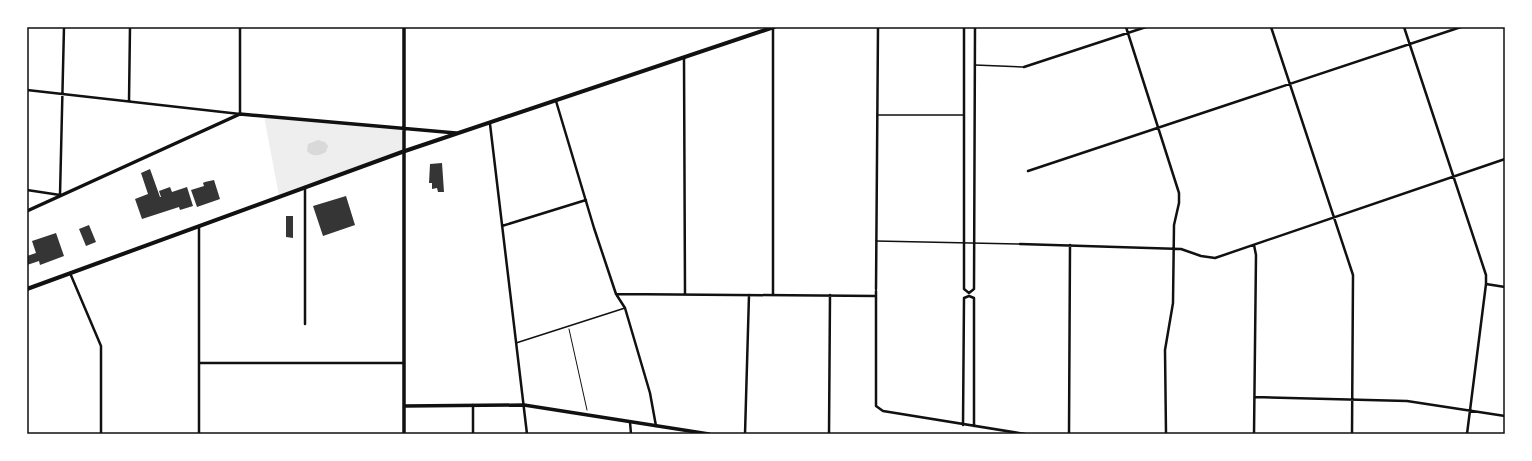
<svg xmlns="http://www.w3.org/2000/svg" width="1532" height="461" font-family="Manrope,sans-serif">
<rect width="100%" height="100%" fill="#fff"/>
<!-- green -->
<path fill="#eee" d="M 264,116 L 403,129 L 402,152 L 279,196 Z"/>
<!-- water -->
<path fill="#d9d9d9" d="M 318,140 L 325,142 L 328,146 L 326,152 C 319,156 312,157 307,151 L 308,144 Z"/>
<!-- building -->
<path fill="#353535" d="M 442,163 L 444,192 L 438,192 L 437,188 L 432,189 L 432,183 L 429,183 L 430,164 Z
M 150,169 L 160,197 L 161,197 L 159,191 L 170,187 L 172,192 L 187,187 L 193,206 L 180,210 L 179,207 L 142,219 L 135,199 L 148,194 L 141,173 Z
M 214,180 L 220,199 L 197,207 L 191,190 L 204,186 L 203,183 L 205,182 Z
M 346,196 L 355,225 L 323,236 L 313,206 Z
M 286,216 L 293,216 L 293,238 L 286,237 Z
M 89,225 L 96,242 L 86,246 L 79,229 Z
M 56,233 L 64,256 L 40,265 L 39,261 L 27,265 L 27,256 L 36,253 L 32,241 Z"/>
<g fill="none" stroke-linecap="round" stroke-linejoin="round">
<!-- path -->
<path stroke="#111" stroke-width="1" d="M 569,329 L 587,410"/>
<!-- service -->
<path stroke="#111" stroke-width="1.5" d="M 975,65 L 1023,67
M 877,115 L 964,115
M 876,241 L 1020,244
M 516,343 L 625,308"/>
<!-- minor -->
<path stroke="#111" stroke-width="2.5" d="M 964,27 L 964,289 L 969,293 L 974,289 L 975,27
M 1126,27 L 1179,193 L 1179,203 L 1174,225 L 1173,303 L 1165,350 L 1166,434
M 1271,27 L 1353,275 L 1352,434
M 1404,27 L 1486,275 L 1486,284 L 1467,434
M 684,58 L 685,294
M 1024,67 L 1146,27
M 27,90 L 240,114 L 240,27
M 129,101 L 130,27
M 556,101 L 594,228 L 616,294 L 625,308 L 650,393 L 656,426
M 490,124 L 527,434
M 1028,171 L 1461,27
M 27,190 L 60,195 L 64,27
M 502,226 L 586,200
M 1020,244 L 1181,249 L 1201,256 L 1215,258 L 1505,159
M 1254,245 L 1256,255 L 1254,434
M 70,273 L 101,346 L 101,434
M 1486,284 L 1505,287
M 876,289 L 878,27
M 876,291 L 876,406 L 883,411 L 1025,434
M 616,294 L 876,296
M 773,295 L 773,27
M 305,324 L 305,187
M 200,363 L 404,363
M 1255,397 L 1407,401 L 1505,416
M 630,422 L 631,434
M 963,425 L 964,298 L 969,296 L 974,298 L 974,426
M 199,434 L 199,226
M 473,434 L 473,405
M 745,434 L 749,295
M 829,434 L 830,295
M 1069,434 L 1070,245"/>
<!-- tertiary -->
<path stroke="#111" stroke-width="3.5" d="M 404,27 L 404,434
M 27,211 L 240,114 L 456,133
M 404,406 L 524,405 L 709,434"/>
<!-- primary -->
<path stroke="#111" stroke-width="4" d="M 27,289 L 402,152 L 774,27"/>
</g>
<!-- border -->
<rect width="1532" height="461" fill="none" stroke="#ffffff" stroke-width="56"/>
<rect x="28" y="28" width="1476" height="405" fill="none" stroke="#111" stroke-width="1.5"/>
</svg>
